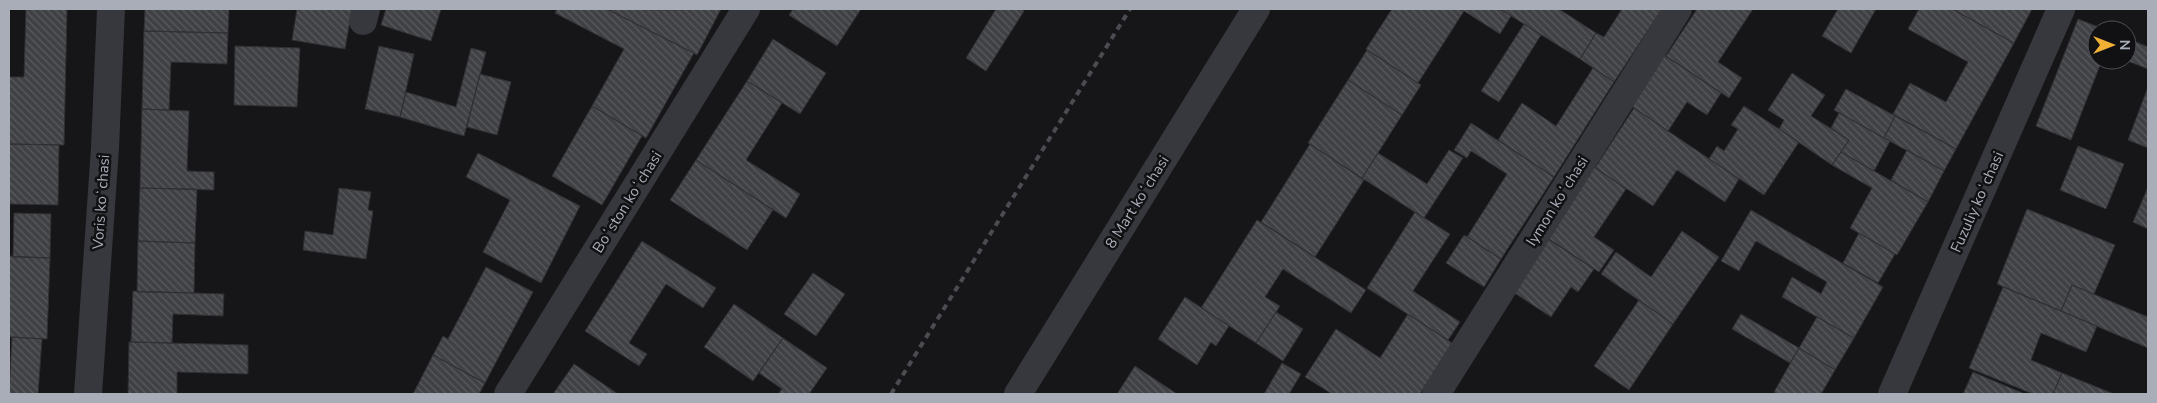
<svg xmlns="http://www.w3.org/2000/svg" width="2157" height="403" font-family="'Nunito Sans',sans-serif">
<defs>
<pattern id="building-back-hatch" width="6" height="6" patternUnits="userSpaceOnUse" patternTransform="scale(1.25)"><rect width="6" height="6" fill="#404145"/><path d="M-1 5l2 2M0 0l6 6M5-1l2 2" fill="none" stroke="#595a5e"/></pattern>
</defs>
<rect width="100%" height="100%" fill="#161618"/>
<!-- building -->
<path fill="url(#building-back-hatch)" stroke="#303034" d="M 26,9 L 67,9 L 64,145 L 9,144 L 9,77 L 24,77 Z
M 145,9 L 229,9 L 228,33 L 144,31 Z
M 297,9 L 352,9 L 345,49 L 292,40 Z
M 386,9 L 441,9 L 431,41 L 381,25 Z
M 557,9 L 607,9 L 694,53 L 646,138 L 592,106 L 624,49 L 555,13 Z
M 607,9 L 667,10 L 721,9 L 697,55 Z
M 793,9 L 861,9 L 837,46 L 789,15 Z
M 996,9 L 1021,9 L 1024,11 L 986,71 L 966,58 Z
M 1392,9 L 1500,9 L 1511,16 L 1500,34 L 1464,11 L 1418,83 L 1366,49 Z
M 1500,9 L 1559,9 L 1596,33 L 1580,59 Z
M 1622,9 L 1662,9 L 1614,82 L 1580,59 L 1596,33 L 1604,37 Z
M 1697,9 L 1753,9 L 1718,62 L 1742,78 L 1729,98 L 1666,56 Z
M 1838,9 L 1876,9 L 1851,53 L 1822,36 Z
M 1919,9 L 1952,9 L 2014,43 L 1956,149 L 1893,114 L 1910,83 L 1946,102 L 1968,62 L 1908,29 Z
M 1952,9 L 2032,9 L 2014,43 Z
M 2078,19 L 2106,30 L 2097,30 L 2097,60 L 2102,60 L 2071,140 L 2036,126 Z
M 1524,24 L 1541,35 L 1499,102 L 1481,91 Z
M 144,31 L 228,33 L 227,64 L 171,62 L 169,110 L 142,109 Z
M 2127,38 L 2148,47 L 2148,69 L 2125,60 L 2127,60 Z
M 773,39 L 826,73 L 800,114 L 747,81 Z
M 235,46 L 300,48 L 297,107 L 234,105 Z
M 379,46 L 414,54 L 400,117 L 365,109 Z
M 471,48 L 486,52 L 464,136 L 400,117 L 406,92 L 456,107 Z
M 1367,50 L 1421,85 L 1402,115 L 1348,80 Z
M 1664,55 L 1721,93 L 1707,115 L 1687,102 L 1668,131 L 1631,106 Z
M 1593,68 L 1614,82 L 1554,177 L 1498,140 L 1522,103 L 1556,126 Z
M 1792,73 L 1825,95 L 1811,116 L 1849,140 L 1832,165 L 1779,129 L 1784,120 L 1768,110 Z
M 480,74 L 511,82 L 497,135 L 467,127 Z
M 1348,80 L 1402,115 L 1362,178 L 1308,143 Z
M 747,81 L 782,103 L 746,160 L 800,194 L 786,218 L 696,160 Z
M 2148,87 L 2148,148 L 2128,140 Z
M 1846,89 L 1895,116 L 1884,138 L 1834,110 Z
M 592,106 L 642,136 L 602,205 L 552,176 Z
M 1744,106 L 1799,142 L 1764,195 L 1709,159 L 1717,146 L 1724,151 L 1738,129 L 1731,125 Z
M 1634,108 L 1739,179 L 1725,202 L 1677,170 L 1653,206 L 1595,168 Z
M 142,109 L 189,111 L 187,171 L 214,172 L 214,190 L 140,188 Z
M 1839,113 L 1890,141 L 1874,171 L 1841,152 L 1849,140 L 1831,128 Z
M 1895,116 L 1956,149 L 1944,171 L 1884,138 Z
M 1471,123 L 1554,177 L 1501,259 L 1467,237 L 1507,174 L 1471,151 L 1467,158 L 1454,150 Z
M 9,144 L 59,145 L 58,205 L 9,204 Z
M 1310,144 L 1364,180 L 1315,257 L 1261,222 Z
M 2078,146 L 2124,164 L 2106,209 L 2060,190 Z
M 1449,150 L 1463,158 L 1424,218 L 1362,178 L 1378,153 L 1427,184 Z
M 1907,150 L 1944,171 L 1928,202 L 1891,180 Z
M 1841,152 L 1928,202 L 1897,255 L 1850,228 L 1872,188 L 1832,165 Z
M 478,153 L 580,206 L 541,283 L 483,252 L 510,200 L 466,177 Z
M 696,160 L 773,210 L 747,250 L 670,200 Z
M 1593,166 L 1626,189 L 1594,237 L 1614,250 L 1599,272 L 1546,237 Z
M 2148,187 L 2148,229 L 2133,222 Z
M 140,188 L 197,189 L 195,243 L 138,241 Z
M 339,188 L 371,192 L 368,210 L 373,211 L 366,259 L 303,250 L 305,231 L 333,235 Z
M 2027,209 L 2115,245 L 2094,294 L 2072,285 L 2061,311 L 1997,284 Z
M 1751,210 L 1883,287 L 1854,338 L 1782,297 L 1792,277 L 1821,294 L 1827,282 L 1756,241 L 1739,271 L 1721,261 Z
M 1415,212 L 1450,234 L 1413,291 L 1460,322 L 1448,340 L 1367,288 Z
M 14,213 L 51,214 L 50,258 L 13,257 Z
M 1257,220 L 1366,290 L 1351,313 L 1283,269 L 1265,297 L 1280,306 L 1256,343 L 1201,308 Z
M 1682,231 L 1719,257 L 1673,324 L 1601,274 L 1616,252 L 1651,277 Z
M 1859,233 L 1895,254 L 1878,283 L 1843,263 Z
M 1464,235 L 1501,259 L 1484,287 L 1446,263 Z
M 1548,239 L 1594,269 L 1578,292 L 1571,287 L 1551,317 L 1513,292 Z
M 138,241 L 195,243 L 194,293 L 137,292 Z
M 642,241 L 716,288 L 703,308 L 666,284 L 629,343 L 647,354 L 639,366 L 585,331 Z
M 9,256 L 50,258 L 47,339 L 9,337 Z
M 486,267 L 533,292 L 485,383 L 433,355 L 443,336 L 448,339 Z
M 813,273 L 845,294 L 816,336 L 784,314 Z
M 2072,285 L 2148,317 L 2148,348 L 2061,311 Z
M 2003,287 L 2097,326 L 2086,352 L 2041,333 L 2031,360 L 2062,373 L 2053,394 L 2033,394 L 1969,368 Z
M 133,291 L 224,294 L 223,316 L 173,314 L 172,343 L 131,342 Z
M 1185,297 L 1229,326 L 1216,346 L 1211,342 L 1197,365 L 1158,339 Z
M 1639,300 L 1673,324 L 1629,390 L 1594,366 Z
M 734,304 L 783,338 L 753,381 L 704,347 Z
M 1276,312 L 1303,329 L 1283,361 L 1256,343 Z
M 1408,314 L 1452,343 L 1420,394 L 1332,394 L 1305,377 L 1336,329 L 1380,358 Z
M 1741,314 L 1799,348 L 1790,363 L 1732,329 Z
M 1817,317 L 1854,338 L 1835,370 L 1799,348 Z
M 12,337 L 42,339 L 38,394 L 9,394 Z
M 783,338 L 827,368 L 809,394 L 778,394 L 782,389 L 759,373 Z
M 129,342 L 248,345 L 248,374 L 177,372 L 177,394 L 128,394 Z
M 1799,348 L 1835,370 L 1821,394 L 1778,394 L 1774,392 Z
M 433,355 L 485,383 L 479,394 L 413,394 Z
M 1282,363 L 1301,374 L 1289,394 L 1264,394 Z
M 574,364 L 618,394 L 553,394 Z
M 1135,366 L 1177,394 L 1117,394 Z
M 1973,372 L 2025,394 L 1963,394 Z
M 2062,373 L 2114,394 L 2053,394 Z"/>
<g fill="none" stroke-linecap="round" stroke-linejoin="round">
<!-- minor -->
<path stroke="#37383d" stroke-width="28" d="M 363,21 L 366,9
M 88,394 L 105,148 L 111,9
M 508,394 L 746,9
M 1018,394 L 1256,9
M 1436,394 L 1678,9
M 1892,394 L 2061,9"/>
<!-- rail -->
<path stroke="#4a4c52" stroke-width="4" stroke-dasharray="6 5" stroke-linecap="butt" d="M 891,394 L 1130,9"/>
</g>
<g text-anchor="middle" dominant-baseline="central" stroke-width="5" stroke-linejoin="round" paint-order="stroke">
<!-- street labels -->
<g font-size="15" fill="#a8adb8" stroke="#111113">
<text transform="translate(1557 201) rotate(-58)">Iymon koʻchasi</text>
<text transform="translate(101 202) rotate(-86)">Voris koʻchasi</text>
<text transform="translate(627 202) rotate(-58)">Boʻston koʻchasi</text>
<text transform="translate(1137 202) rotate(-58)">8 Mart koʻchasi</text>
<text transform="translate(1977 202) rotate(-66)">Fuzuliy koʻchasi</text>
</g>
</g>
<!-- border -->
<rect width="2157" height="403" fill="none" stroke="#a8adb8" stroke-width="20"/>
<!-- north arrow -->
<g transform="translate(2112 45) rotate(90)"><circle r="24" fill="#111113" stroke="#4d4f55"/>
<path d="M0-4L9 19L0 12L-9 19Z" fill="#f2b134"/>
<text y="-8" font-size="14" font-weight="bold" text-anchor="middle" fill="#a8adb8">N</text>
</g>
</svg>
